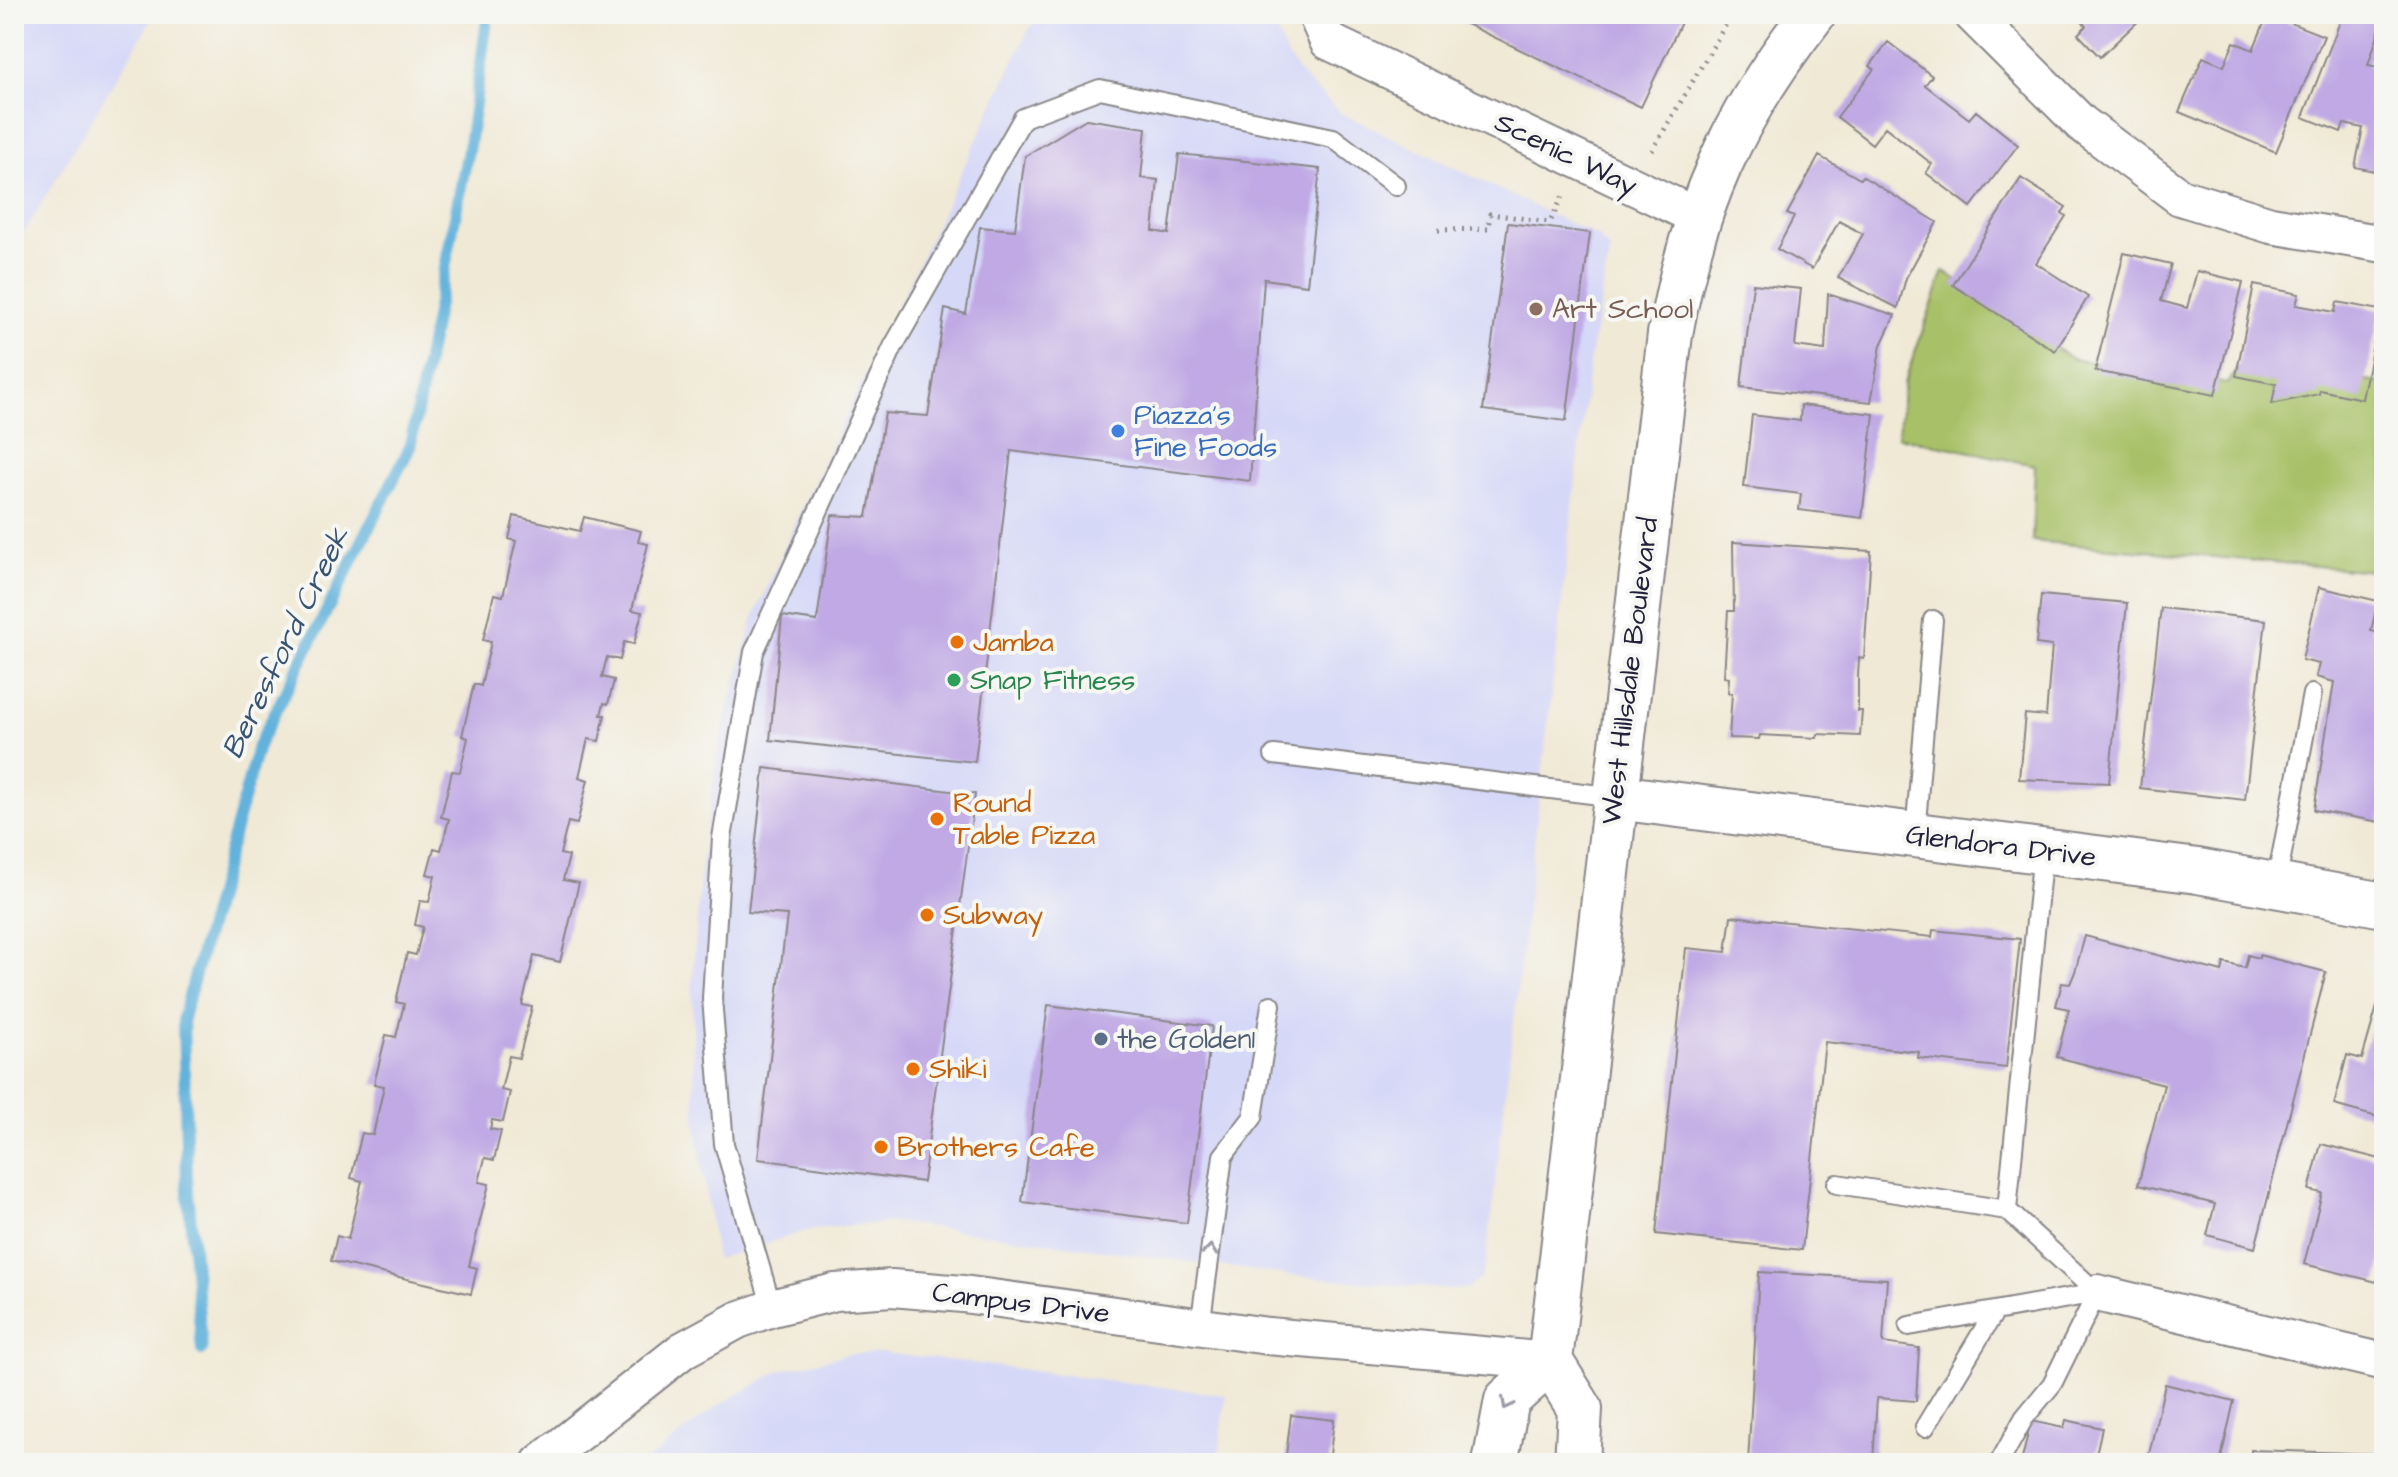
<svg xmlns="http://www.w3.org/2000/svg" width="2398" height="1477" font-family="'Architects Daughter',sans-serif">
<rect width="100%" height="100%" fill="#f6f6f2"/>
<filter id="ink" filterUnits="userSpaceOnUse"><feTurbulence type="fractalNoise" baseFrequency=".0125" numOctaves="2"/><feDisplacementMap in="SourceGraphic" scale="16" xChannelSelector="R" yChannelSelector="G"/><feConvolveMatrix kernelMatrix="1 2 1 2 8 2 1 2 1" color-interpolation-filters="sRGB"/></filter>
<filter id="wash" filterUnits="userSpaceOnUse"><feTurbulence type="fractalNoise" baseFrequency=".006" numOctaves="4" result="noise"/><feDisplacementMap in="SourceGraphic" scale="32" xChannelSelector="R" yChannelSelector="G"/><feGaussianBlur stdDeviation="1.8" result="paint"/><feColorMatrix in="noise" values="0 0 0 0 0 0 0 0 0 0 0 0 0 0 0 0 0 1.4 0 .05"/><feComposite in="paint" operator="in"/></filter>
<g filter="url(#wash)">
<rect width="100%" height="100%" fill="#f0e9d5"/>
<!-- built -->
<path fill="#d6d8f8" d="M 14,14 L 155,14 L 14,249 Z
M 1043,14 L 1269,14 L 1288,57 L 1302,76 L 1341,113 L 1598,237 L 1610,250 L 1590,358 L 1486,1263 L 1480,1279 L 1467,1288 L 1453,1290 L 1287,1275 L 896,1222 L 813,1229 L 716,1259 L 695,1117 L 692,985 L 701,865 L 720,740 L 754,617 L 802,509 L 1030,27 Z
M 883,1352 L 1226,1395 L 1218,1463 L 644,1463 L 716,1407 L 779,1371 L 849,1354 Z"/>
<!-- green -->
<path fill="#a8c167" stroke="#657251" stroke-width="2" d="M 1944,271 L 2072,359 L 2228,384 L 2237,368 L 2384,383 L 2384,572 L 2032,541 L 2035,465 L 1898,437 L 1904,383 Z"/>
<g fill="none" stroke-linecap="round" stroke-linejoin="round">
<!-- stream -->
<path stroke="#62b2dc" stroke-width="12" d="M 202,1350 L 187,1179 L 183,1018 L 258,746 L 410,447 L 469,145 L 488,14"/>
</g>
<g id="blocks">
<!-- building -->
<path fill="#c0a9e4" d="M 1465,14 L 1685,14 L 1641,107 L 1462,22 Z
M 2075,14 L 2146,14 L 2100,57 L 2078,34 L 2086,26 Z
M 2268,14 L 2324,36 L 2276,152 L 2179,112 L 2203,57 L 2224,66 L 2234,42 L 2253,50 Z
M 2343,14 L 2384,16 L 2368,65 L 2384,68 L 2384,173 L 2355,167 L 2363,128 L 2344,124 L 2341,132 L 2303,117 Z
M 1888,42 L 1932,76 L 1925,85 L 1969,119 L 1976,111 L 2018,145 L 1971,207 L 1926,173 L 1932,164 L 1885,127 L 1872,144 L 1837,117 L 1874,69 L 1870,66 Z
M 1086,119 L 1146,128 L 1141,178 L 1158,180 L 1153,231 L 1169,234 L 1179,154 L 1320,169 L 1307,285 L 1264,279 L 1250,481 L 1011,451 L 975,762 L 770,740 L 782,616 L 817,621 L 832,515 L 867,517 L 885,413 L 928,416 L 945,309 L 966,314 L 980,227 L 1015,230 L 1025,156 Z
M 1819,156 L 1860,179 L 1862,176 L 1937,222 L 1906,278 L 1898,308 L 1838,278 L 1863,234 L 1839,221 L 1812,269 L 1777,249 L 1794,217 L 1787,214 Z
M 2021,178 L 2066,207 L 2062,213 L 2066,216 L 2036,263 L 2088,297 L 2055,351 L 1953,285 Z
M 1508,223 L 1590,233 L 1566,421 L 1483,410 Z
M 2124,253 L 2171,264 L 2161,301 L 2187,308 L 2197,271 L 2243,282 L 2215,395 L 2095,371 Z
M 1753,284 L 1801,289 L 1795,346 L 1825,350 L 1828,294 L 1895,315 L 1881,345 L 1871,402 L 1741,387 Z
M 2254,285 L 2299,294 L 2296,305 L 2335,312 L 2337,302 L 2380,310 L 2362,399 L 2320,390 L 2319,394 L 2272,404 L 2276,384 L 2236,376 Z
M 1801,405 L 1874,414 L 1862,518 L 1799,510 L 1801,494 L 1744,487 L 1752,415 L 1800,421 Z
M 514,516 L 580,531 L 584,517 L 641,531 L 638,542 L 648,544 L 632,610 L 642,612 L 634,644 L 624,642 L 620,660 L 607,657 L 602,677 L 614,680 L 608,704 L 604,703 L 601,715 L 605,715 L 599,741 L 588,739 L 579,777 L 588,780 L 577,824 L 568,822 L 560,854 L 569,856 L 563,880 L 579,883 L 560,962 L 534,956 L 522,1005 L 532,1007 L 519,1058 L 509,1056 L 501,1090 L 510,1092 L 503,1122 L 492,1120 L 490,1129 L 501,1131 L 494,1160 L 485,1158 L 479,1182 L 489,1184 L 469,1266 L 477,1268 L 471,1294 L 331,1261 L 337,1236 L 348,1239 L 362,1181 L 351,1178 L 362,1133 L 373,1135 L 384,1086 L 374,1084 L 386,1035 L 396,1037 L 404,1004 L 396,1002 L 407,953 L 416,955 L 423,927 L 415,925 L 420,901 L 429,902 L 435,876 L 427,874 L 434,848 L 441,850 L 449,819 L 441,817 L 452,771 L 460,772 L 468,738 L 462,736 L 474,684 L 481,686 L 491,642 L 483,640 L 494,594 L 503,596 L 516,541 L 509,539 Z
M 1733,542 L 1871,551 L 1864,659 L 1859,658 L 1858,676 L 1858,711 L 1862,711 L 1860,736 L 1818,734 L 1817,738 L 1760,735 L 1759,739 L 1729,738 L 1732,693 L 1728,693 L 1729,678 L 1724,677 L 1728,611 L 1734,611 Z
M 2319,587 L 2378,601 L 2371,631 L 2384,634 L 2384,799 L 2380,822 L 2314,810 L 2334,682 L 2316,677 L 2319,664 L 2302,660 Z
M 2041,595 L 2127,603 L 2109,783 L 2019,779 L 2025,714 L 2046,716 L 2052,646 L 2036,644 Z
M 2161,608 L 2266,620 L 2245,800 L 2140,788 Z
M 764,768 L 975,794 L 923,1182 L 758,1159 L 787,915 L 748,912 Z
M 1731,916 L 1932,937 L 1933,930 L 2020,939 L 2006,1068 L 1918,1058 L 1919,1052 L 1825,1042 L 1802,1250 L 1656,1234 L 1686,948 L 1726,952 Z
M 2085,936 L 2222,972 L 2224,963 L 2245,968 L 2248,955 L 2259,958 L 2259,955 L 2326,972 L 2255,1248 L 2207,1235 L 2215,1204 L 2138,1185 L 2164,1085 L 2057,1057 L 2069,1009 L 2056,1006 L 2062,983 L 2070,984 L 2075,972 Z
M 2384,982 L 2384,1119 L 2334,1105 L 2347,1055 L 2362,1059 Z
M 1048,1005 L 1212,1026 L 1187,1223 L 1022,1202 Z
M 2321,1144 L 2384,1160 L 2384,1253 L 2377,1282 L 2304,1264 L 2322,1193 L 2309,1190 Z
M 1759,1272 L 1887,1279 L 1883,1343 L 1919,1348 L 1916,1401 L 1877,1398 L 1873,1463 L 1748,1463 Z
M 2165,1384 L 2234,1401 L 2220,1463 L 2147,1463 Z
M 1291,1415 L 1334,1420 L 1329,1463 L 1285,1463 Z
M 2066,1420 L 2102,1428 L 2094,1463 L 2021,1463 L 2031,1421 L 2064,1428 Z
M 2251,1450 L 2384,1454 L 2384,1463 L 2251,1463 Z"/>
</g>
</g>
<g filter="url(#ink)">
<use href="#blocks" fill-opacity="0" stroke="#898688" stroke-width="2"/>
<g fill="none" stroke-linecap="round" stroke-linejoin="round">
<defs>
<path id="service" d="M 1274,755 L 1616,797
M 1915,835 L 1933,620
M 2276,885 L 2312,694
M 1837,1184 L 2007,1210 L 2043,851
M 2007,1210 L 2097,1293
M 772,1308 L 724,1144 L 712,998 L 722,838 L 754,652 L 893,347 L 1023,118 L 1100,89 L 1333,138 L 1396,186
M 1909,1326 L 2097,1293
M 1200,1327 L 1223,1156 L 1253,1117 L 1271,1005
M 1925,1427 L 1995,1311
M 1999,1463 L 2024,1418 L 2052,1384 L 2097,1293"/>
<path id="minor" d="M 1316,14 L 1328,41 L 1696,216
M 1972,14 L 2081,123 L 2180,197 L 2271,225 L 2384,244
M 2097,1293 L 2384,1362
M 540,1463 L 683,1350 L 738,1320 L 772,1308 L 835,1292 L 892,1288 L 963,1294 L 1268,1336 L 1550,1361"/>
<path id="tertiary" d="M 1616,797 L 2198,871 L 2384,905"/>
<path id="secondary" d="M 1495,1463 L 1507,1400 L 1550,1361
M 1577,1463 L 1580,1409 L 1550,1361 L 1670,334 C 1693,206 1732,117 1813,14"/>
</defs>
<!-- service casing -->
<use href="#service" stroke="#898688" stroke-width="22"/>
<!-- minor casing -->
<use href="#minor" stroke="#898688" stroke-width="40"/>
<!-- tertiary casing -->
<use href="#tertiary" stroke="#898688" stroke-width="48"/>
<!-- secondary casing -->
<use href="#secondary" stroke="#898688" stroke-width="48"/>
<!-- path -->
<path stroke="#898688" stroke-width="5" stroke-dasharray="2 6" stroke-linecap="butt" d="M 1652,151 L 1732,14
M 1438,230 L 1488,229 L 1490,214 L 1550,222 L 1565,192"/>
<!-- service -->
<use href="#service" stroke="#fff" stroke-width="18"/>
<!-- minor -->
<use href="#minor" stroke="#fff" stroke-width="36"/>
<!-- tertiary -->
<use href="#tertiary" stroke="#fff" stroke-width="44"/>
<!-- secondary -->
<use href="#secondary" stroke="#fff" stroke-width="44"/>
</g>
<!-- one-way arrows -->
<defs><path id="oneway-chevron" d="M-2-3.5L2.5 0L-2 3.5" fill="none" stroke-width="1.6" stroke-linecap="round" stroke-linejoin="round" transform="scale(2)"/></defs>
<g stroke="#9c9ca7">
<use href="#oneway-chevron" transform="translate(1210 1250) rotate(-83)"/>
<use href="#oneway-chevron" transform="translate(1507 1404) rotate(117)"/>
</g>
</g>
<!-- markers -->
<circle fill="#8d6e63" stroke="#f6f6f2" stroke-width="3" cx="1536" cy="309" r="8"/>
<circle fill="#3f7fe0" stroke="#f6f6f2" stroke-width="3" cx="1118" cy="431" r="8"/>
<g fill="#e8710a" stroke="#f6f6f2" stroke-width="3">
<circle cx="957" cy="642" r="8"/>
<circle cx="937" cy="819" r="8"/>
<circle cx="927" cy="915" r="8"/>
<circle cx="913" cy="1069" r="8"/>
<circle cx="881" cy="1147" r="8"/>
</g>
<circle fill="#2e9e5b" stroke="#f6f6f2" stroke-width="3" cx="954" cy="680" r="8"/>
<circle fill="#5c6f8a" stroke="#f6f6f2" stroke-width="3" cx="1101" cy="1039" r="8"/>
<g text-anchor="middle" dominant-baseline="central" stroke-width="8" stroke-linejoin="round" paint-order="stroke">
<!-- street labels -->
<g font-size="28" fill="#22223b" stroke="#f6f6f2">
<text transform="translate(1566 154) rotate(26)">Scenic Way</text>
<text transform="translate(1630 671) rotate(-83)">West Hillsdale Boulevard</text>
<text transform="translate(2001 846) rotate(7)">Glendora Drive</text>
<text transform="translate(1021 1303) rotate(7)">Campus Drive</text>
</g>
<!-- education labels -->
<g font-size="28" fill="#785e54" stroke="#f6f6f2" text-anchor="start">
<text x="1552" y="309">Art School</text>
</g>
<!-- shop labels -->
<g font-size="28" fill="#366cbe" stroke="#f6f6f2" text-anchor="start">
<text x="1134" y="415">Piazza's<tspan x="1134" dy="32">Fine Foods</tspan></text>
</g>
<!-- food labels -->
<g font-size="28" fill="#c56008" stroke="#f6f6f2" text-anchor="start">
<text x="973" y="642">Jamba</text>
<text x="953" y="803">Round<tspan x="953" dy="32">Table Pizza</tspan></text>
<text x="943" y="915">Subway</text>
<text x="929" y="1069">Shiki</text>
<text x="897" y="1147">Brothers Cafe</text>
</g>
<!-- leisure labels -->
<g font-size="28" fill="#27864d" stroke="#f6f6f2" text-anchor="start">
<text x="970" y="680">Snap Fitness</text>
</g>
<!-- service labels -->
<g font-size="28" fill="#4e5e75" stroke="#f6f6f2" text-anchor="start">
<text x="1117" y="1039">the Golden1</text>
</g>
<!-- water labels -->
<g font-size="30" font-style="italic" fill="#385473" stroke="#f6f6f2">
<text transform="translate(286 643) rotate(-64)">Beresford Creek</text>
</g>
</g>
<!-- margin -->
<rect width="2398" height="1477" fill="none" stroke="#f6f6f2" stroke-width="48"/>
</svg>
